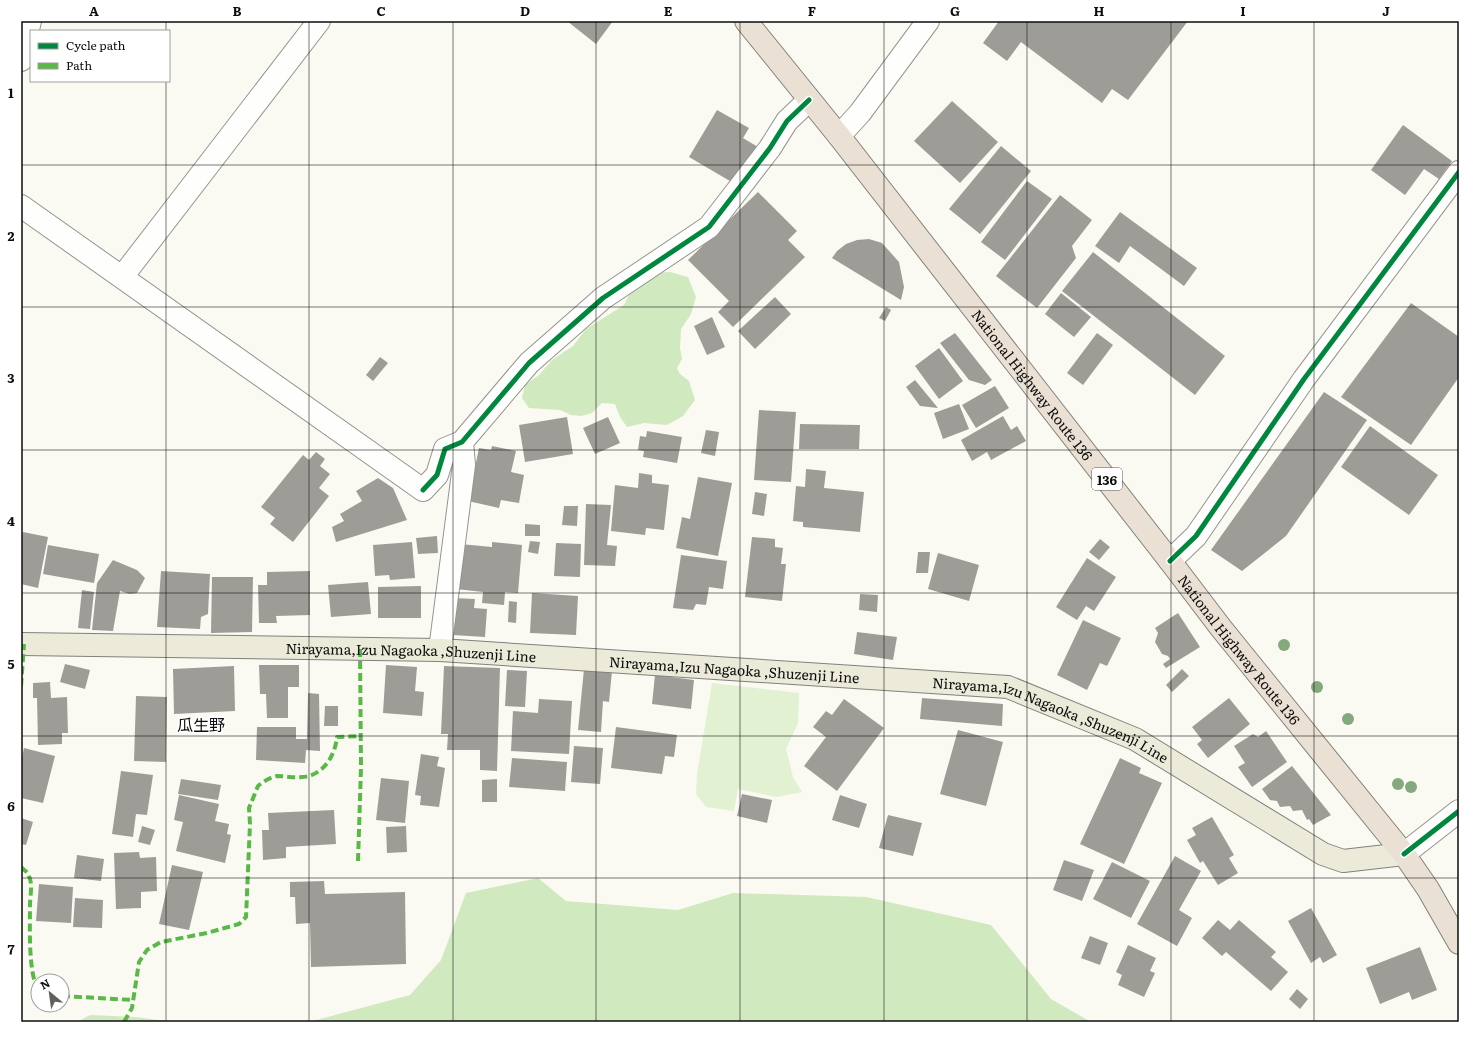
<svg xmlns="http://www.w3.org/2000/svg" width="1480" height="1043" font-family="Literata,'Noto Sans JP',serif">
<rect width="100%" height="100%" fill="#fbfaf2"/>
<!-- green -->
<path fill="#e1f1d1" d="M 712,683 L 799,693 L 798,723 L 786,749 L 793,777 L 802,792 L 777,797 L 738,789 L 734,811 L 706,807 L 696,794 L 697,774 Z"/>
<!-- forest -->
<path fill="#d0e9bf" d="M 670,272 L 688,277 L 696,297 L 691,314 L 681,329 L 680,348 L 682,359 L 677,368 L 680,374 L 689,381 L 695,400 L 683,416 L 667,425 L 644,423 L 627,427 L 620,417 L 615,404 L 602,403 L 592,413 L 581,416 L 571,415 L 560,410 L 529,408 L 522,398 L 525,385 L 539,375 L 552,360 L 573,346 L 586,329 L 624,305 L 632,289 L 651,273 Z
M 538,878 L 566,901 L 678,910 L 733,893 L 866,897 L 991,925 L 1051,999 L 1091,1022 L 309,1022 L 410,995 L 441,960 L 466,893 Z
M 90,1015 L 135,1017 L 174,1022 L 77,1022 Z"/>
<!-- building -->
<path fill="#9e9c97" d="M 567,21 L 613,21 L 596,44 Z
M 999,21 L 1188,21 L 1128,100 L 1112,89 L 1102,103 L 1021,42 L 1007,61 L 983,43 Z
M 952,101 L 998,142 L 960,183 L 914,141 Z
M 717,110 L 749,128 L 743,138 L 758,147 L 735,184 L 689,157 Z
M 1403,125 L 1452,161 L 1439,179 L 1424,169 L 1405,195 L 1371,170 Z
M 1001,146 L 1031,171 L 980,234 L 949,209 Z
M 1027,181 L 1052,199 L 1005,260 L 981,242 Z
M 758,192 L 797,231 L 788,240 L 805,257 L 733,327 L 718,312 L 729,301 L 688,260 Z
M 1060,195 L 1092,220 L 1072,246 L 1076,258 L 1037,308 L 996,276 Z
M 1120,212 L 1197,268 L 1184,286 L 1130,246 L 1119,263 L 1095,246 Z
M 869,239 L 882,243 L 899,262 L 904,287 L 901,300 L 832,258 L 837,251 L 846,244 L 857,240 Z
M 1093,252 L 1225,356 L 1195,395 L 1062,291 Z
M 1061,293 L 1091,317 L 1074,337 L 1045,314 Z
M 775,297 L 791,314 L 755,349 L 738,331 Z
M 1411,303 L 1459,337 L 1459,377 L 1411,445 L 1341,397 Z
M 886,307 L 891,310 L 885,321 L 879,318 Z
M 712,317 L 725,347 L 707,355 L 694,326 Z
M 955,333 L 992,380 L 985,385 L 969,380 L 940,343 Z
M 1097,333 L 1113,345 L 1083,385 L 1067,373 Z
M 939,348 L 963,381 L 939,399 L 915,366 Z
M 380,357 L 388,363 L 373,381 L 366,375 Z
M 915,380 L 938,408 L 920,406 L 906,387 Z
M 995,386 L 1009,408 L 976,428 L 962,405 Z
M 1324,392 L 1367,420 L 1286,536 L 1242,571 L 1211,550 Z
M 959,404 L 969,429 L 943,439 L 934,413 Z
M 759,410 L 796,412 L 791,482 L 754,480 Z
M 1003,416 L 1011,430 L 1017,426 L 1026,441 L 991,460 L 987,452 L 972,461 L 961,440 Z
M 567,417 L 573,454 L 525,462 L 519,425 Z
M 608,417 L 620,443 L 595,454 L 583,428 Z
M 800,424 L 860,425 L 859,449 L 799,449 Z
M 1370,426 L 1438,475 L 1409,515 L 1341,467 Z
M 706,430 L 719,432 L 715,456 L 701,453 Z
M 647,431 L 682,437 L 677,463 L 643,457 L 644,451 L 638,450 L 640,436 L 646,437 Z
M 492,446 L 516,451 L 511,472 L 524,475 L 519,503 L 501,500 L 499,508 L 468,501 L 479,448 L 491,450 Z
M 316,452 L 325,459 L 320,466 L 330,474 L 319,488 L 329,496 L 293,542 L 270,524 L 275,518 L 261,507 L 303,455 L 309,460 Z
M 806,469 L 826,471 L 824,488 L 864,492 L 860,532 L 803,527 L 803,522 L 793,521 L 796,486 L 805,487 Z
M 639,473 L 652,475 L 652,483 L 669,485 L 664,530 L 646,528 L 645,535 L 611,531 L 615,485 L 638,488 Z
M 698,477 L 732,483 L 718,556 L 676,548 L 682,517 L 690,519 Z
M 378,478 L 393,488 L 407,520 L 336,542 L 332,527 L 344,521 L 340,514 L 362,501 L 356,491 Z
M 755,492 L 767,494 L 764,516 L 752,514 Z
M 586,504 L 611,505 L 607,545 L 617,546 L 615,566 L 584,565 Z
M 564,506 L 578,506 L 577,526 L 562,525 Z
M 525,524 L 540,525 L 540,536 L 525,536 Z
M 23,532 L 48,537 L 38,588 L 21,584 L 21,543 Z
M 437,536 L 438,553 L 418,554 L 416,538 Z
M 752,537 L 775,539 L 775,547 L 783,548 L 781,564 L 786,564 L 782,601 L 745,597 Z
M 1100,539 L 1110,547 L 1099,560 L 1089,552 Z
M 530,541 L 540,542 L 538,554 L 528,552 Z
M 412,542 L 415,578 L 390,580 L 389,575 L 375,576 L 373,545 Z
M 492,542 L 522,545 L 518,593 L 505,592 L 504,605 L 482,603 L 483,592 L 456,589 L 460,544 L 492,547 Z
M 556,543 L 581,544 L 580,577 L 554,576 Z
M 48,545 L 99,554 L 94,583 L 43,574 Z
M 918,552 L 930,552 L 928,573 L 916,573 Z
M 938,553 L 979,565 L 969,601 L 928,589 Z
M 681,555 L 727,561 L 723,589 L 709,587 L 706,605 L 696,604 L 693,610 L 673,608 Z
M 1087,558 L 1116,577 L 1094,611 L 1086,606 L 1077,620 L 1056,607 Z
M 113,560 L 137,570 L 145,578 L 137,593 L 130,594 L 120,591 L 113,631 L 92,630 L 97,583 Z
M 161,571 L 210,574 L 208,614 L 201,617 L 200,629 L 157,627 Z
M 310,571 L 310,615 L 276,616 L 277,623 L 259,623 L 258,585 L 267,585 L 267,572 Z
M 212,577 L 253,577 L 252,632 L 211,633 Z
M 368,582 L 371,614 L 331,617 L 328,585 Z
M 421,586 L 421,618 L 378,618 L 378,587 Z
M 82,590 L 94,592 L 90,629 L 78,628 Z
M 532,593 L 578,596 L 576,635 L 530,633 Z
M 860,594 L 878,595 L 877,612 L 859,610 Z
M 453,598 L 475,599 L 474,608 L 487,609 L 485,637 L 452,635 Z
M 509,601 L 517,602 L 516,623 L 508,622 Z
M 1178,613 L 1200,647 L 1166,668 L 1163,664 L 1170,659 L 1168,656 L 1162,654 L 1155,642 L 1158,633 L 1155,628 Z
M 1083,620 L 1121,638 L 1107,666 L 1100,663 L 1087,690 L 1057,675 Z
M 857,632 L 897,637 L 893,660 L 854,654 Z
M 65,664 L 90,670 L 85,689 L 60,682 Z
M 259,665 L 299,665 L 299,687 L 288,687 L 288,718 L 267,718 L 266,694 L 260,694 Z
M 386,665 L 417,667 L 415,691 L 424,692 L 422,716 L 383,713 Z
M 234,666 L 235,711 L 174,714 L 173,669 Z
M 444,666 L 500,668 L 497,771 L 480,770 L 480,750 L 447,750 L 448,734 L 441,734 Z
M 584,669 L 612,671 L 609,702 L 603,701 L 601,732 L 578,730 Z
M 1182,669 L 1189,676 L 1172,692 L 1166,685 Z
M 507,670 L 527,671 L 525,707 L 505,706 Z
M 655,675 L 694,680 L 691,709 L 652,704 Z
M 50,682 L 51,698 L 67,697 L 68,733 L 62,733 L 62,744 L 38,745 L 37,698 L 33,698 L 33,683 Z
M 308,693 L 319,694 L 320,751 L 306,750 L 305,763 L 256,760 L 257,727 L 296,727 L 296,739 L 307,739 Z
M 136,696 L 167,697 L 166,762 L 134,761 Z
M 922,698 L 1003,704 L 1002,726 L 920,719 Z
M 1229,698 L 1250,724 L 1208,758 L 1197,744 L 1202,740 L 1192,727 Z
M 539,699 L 572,701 L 569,754 L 511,751 L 513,711 L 538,713 Z
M 844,699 L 884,728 L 837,791 L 804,766 L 826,737 L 813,727 L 826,711 L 832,715 Z
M 325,706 L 338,706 L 338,726 L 324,726 Z
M 616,727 L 677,735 L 674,757 L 665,756 L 662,774 L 611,768 Z
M 958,730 L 1003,742 L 986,806 L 940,794 Z
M 1266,731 L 1287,762 L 1252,787 L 1238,767 L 1245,763 L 1234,746 L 1253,734 L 1258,737 Z
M 574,746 L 603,748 L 600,784 L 571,782 Z
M 24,748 L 55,756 L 43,803 L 21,798 L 21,762 Z
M 421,754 L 439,757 L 437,766 L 445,768 L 439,807 L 420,805 L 421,796 L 415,795 Z
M 512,758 L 567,762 L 565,791 L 509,787 Z
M 1120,758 L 1141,768 L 1139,773 L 1162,783 L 1124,864 L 1080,844 Z
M 1292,766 L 1331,815 L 1313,825 L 1309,819 L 1307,820 L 1302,810 L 1293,811 L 1290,806 L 1280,807 L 1277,801 L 1270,800 L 1262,789 Z
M 121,771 L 153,775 L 147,815 L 136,814 L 133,837 L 112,834 Z
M 381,778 L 409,781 L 405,823 L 376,820 Z
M 181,779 L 221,785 L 218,800 L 178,794 Z
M 497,779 L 497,802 L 482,802 L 482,780 Z
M 742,794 L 772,800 L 767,823 L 737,816 Z
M 179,795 L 219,804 L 215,821 L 229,824 L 227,834 L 231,835 L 225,863 L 176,851 L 183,822 L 174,820 Z
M 840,795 L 867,804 L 859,828 L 832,820 Z
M 334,810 L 336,844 L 286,847 L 286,858 L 263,860 L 262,830 L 269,830 L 268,813 Z
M 888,815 L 922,823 L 913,856 L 879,848 Z
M 1212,817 L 1234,855 L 1229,858 L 1238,873 L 1218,885 L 1203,861 L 1200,863 L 1187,840 L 1196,835 L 1192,828 Z
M 21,818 L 33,822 L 26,845 L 21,844 Z
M 142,826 L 155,830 L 150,845 L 138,842 Z
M 406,826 L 407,852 L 387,853 L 386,827 Z
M 139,852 L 140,858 L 156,857 L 157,891 L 141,892 L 141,908 L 116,909 L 114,853 Z
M 77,855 L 104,859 L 101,881 L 74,878 Z
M 1175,856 L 1201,871 L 1179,910 L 1192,918 L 1177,946 L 1137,924 Z
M 1064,860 L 1094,870 L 1082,901 L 1053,890 Z
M 1112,862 L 1150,881 L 1131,918 L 1093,899 Z
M 172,865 L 203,872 L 189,930 L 159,924 Z
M 324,881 L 325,894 L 405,892 L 406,964 L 311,967 L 310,923 L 296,924 L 295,897 L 290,897 L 290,882 Z
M 39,884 L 73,887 L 71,923 L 36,921 Z
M 75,898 L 103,900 L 102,928 L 73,927 Z
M 1311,908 L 1337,955 L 1323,963 L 1320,957 L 1311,963 L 1288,921 Z
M 1218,920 L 1230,930 L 1239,920 L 1276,952 L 1271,957 L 1288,972 L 1271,991 L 1226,952 L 1222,956 L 1202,938 Z
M 1090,936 L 1108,943 L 1100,965 L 1081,958 Z
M 1128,945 L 1156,958 L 1150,971 L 1155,973 L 1144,997 L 1118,985 L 1122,975 L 1116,972 Z
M 1420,947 L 1437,990 L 1412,1000 L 1409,992 L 1380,1004 L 1366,968 Z
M 1297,989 L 1308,999 L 1300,1009 L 1289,999 Z"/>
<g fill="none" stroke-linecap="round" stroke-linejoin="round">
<defs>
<path id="minor" d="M 21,60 L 30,21
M 839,136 L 860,113 L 928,21
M 21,206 L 423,490 L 437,475 L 445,449 L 462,442 L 529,363 L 603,298 L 709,227 L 770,148 L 787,121 L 809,100
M 122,277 L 319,21
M 1170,561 L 1196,536 L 1304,379 L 1459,172
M 440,650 L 464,465 L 462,442
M 1404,854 L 1459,811"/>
<g id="major">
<path id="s1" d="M 21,644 L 440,650 L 1008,687 L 1135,739 L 1323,854 L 1343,861 L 1404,854"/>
</g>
<g id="highway">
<path id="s2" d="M 746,21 L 839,136 L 1170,561 L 1221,628 L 1404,854 L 1428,889 L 1459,943"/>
</g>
</defs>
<!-- minor casing -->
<use href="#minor" stroke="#949490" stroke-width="24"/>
<!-- major casing -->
<use href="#major" stroke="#81817d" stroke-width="24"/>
<!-- highway casing -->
<use href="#highway" stroke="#81817d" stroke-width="24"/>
<!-- minor -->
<use href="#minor" stroke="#fefefd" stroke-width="22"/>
<!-- major -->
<use href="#major" stroke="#ecead8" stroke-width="22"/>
<!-- highway -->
<use href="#highway" stroke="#eae1d4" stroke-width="22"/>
<!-- quiet -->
<path stroke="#58b947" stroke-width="4" stroke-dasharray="8 4" stroke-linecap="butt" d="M 21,686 L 24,644
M 358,861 L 361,768 L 360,649
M 21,867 C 24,870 28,872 29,876 C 33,885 30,896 30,905 C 30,923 28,974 38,989
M 62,996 L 133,1000
M 124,1022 L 132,1008 L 139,962 L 147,950 L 161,942 L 207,933 L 239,924 L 246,917 L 250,824 L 249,808 L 258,786 C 263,782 270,777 277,776 C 285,776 294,778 302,777 C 323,776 335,756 337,737 L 360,736"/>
<defs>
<path id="cycleway" d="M 423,490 L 437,475 L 445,449 L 462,442 L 529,363 L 603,298 L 709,227 L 770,148 L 787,121 L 809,100
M 1170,561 L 1196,536 L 1304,379 L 1459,172
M 1404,854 L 1459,811"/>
</defs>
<!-- cycleway casing -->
<use href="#cycleway" stroke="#fff" stroke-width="8"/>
<!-- cycleway -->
<use href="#cycleway" stroke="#00873e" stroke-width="5"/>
</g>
<!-- trees -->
<g fill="#84a97c">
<circle cx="1284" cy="645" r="6"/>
<circle cx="1317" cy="687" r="6"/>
<circle cx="1348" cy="719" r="6"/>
<circle cx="1398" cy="784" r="6"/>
<circle cx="1411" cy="787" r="6"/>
</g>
<!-- grid -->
<path fill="none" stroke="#0d0d0d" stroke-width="1" stroke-opacity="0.55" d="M 166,21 L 166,31M 309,21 L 309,1022M 453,21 L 453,1022M 596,21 L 596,1022M 740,21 L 740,1022M 884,21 L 884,1022M 1027,21 L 1027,1022M 1171,21 L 1171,1022M 1314,21 L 1314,1022M 166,81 L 166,1022M 21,165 L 1459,165M 21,307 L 1459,307M 21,450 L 1459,450M 21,593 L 1459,593M 21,736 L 1459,736M 21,878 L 1459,878"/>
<g text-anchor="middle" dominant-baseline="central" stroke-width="4" stroke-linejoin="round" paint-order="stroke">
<!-- shield labels -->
<rect fill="#fff" stroke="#565656" stroke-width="1" x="1092" y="468" width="30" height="22" rx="3"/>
<g font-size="13" font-weight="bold" fill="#0d0d0d">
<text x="1107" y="479">136</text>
</g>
<!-- street labels -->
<g font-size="14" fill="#0d0d0d" stroke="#fff">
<text stroke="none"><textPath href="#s2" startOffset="463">National Highway Route 136</textPath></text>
<text stroke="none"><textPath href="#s2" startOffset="799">National Highway Route 136</textPath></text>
<text stroke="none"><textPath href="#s1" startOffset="390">Nirayama,Izu Nagaoka ,Shuzenji Line</textPath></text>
<text stroke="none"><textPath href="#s1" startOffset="714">Nirayama,Izu Nagaoka ,Shuzenji Line</textPath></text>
<text stroke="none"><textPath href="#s1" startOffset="1038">Nirayama,Izu Nagaoka ,Shuzenji Line</textPath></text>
</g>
<!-- quarter labels -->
<g font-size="16" fill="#0d0d0d" stroke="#fff">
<text x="201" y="724">瓜生野</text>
</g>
</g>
<!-- border -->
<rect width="1480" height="1043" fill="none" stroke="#ffffff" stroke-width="44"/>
<!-- legend -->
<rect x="30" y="30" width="140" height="52" fill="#ffffff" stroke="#9e9e9e"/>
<rect x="38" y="43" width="20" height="6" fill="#00873e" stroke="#9e9e9e"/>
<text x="66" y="50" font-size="12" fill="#0d0d0d">Cycle path</text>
<rect x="38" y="63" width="20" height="6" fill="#58b947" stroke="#9e9e9e"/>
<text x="66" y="70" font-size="12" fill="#0d0d0d">Path</text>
<!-- north arrow -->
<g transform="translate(50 993) rotate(331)"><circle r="19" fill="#ffffff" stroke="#9e9e9e"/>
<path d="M0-3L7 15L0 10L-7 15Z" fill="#60605d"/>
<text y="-6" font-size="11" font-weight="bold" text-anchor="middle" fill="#0d0d0d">N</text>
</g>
<rect x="22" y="22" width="1436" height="999" fill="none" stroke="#0d0d0d" stroke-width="1.5"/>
<g font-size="13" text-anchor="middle" font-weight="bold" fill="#0d0d0d">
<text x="94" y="16">A</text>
<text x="237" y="16">B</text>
<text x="381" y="16">C</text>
<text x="525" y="16">D</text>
<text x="668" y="16">E</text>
<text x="812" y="16">F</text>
<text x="955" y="16">G</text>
<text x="1099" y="16">H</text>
<text x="1243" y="16">I</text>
<text x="1386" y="16">J</text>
<text x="11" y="98">1</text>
<text x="11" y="241">2</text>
<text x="11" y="383">3</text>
<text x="11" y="526">4</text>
<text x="11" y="669">5</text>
<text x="11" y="811">6</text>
<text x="11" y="954">7</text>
</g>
</svg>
